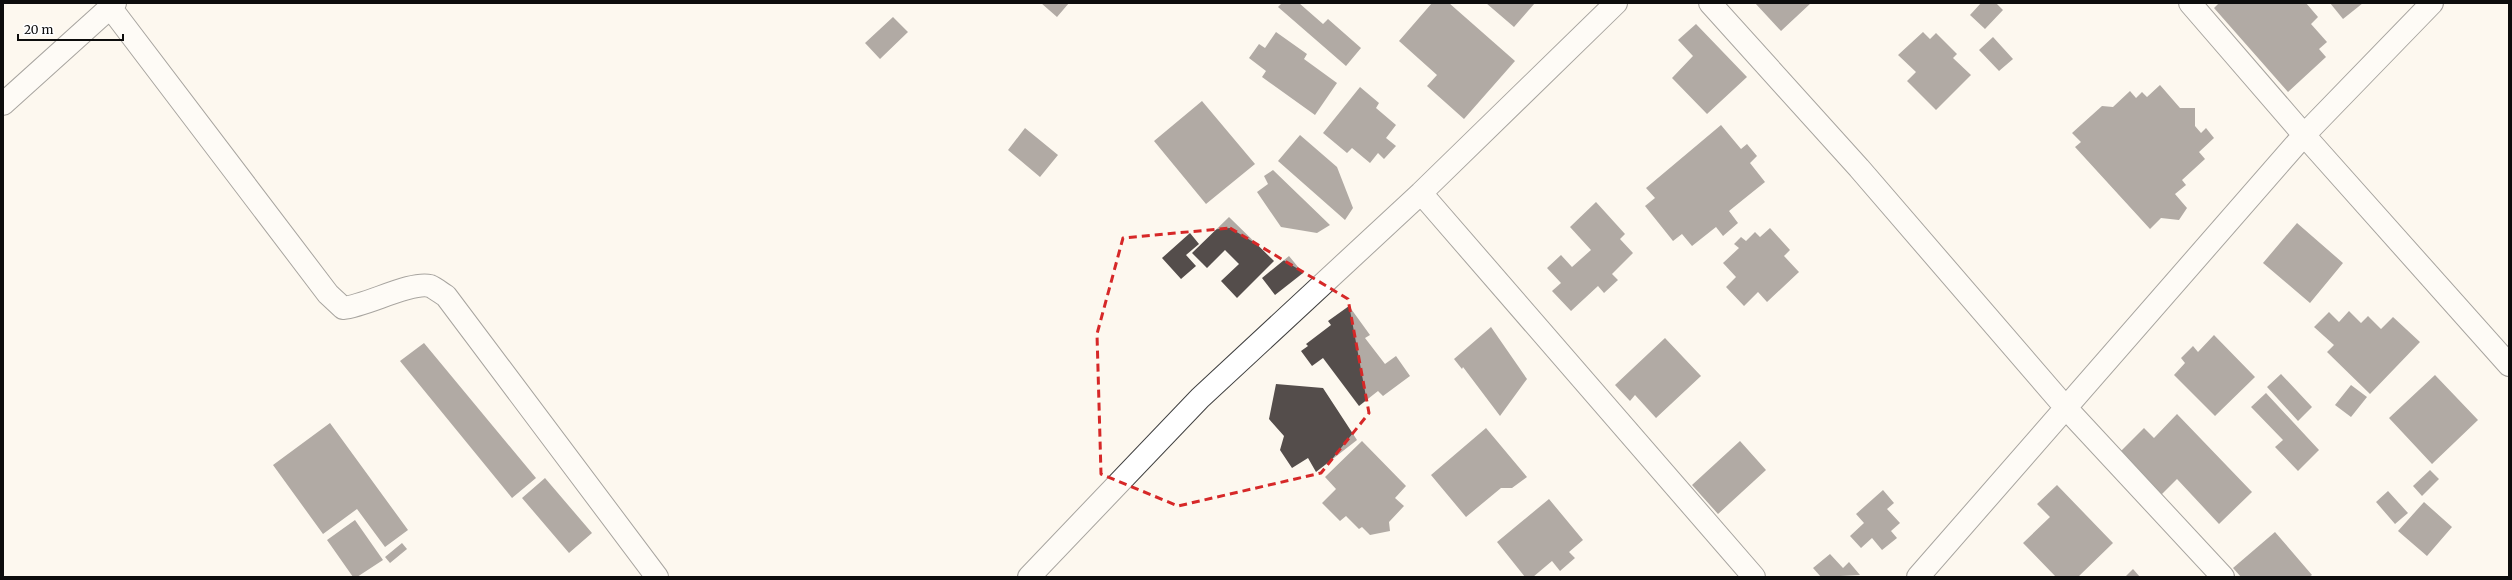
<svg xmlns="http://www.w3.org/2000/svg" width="2512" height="580" font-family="Merriweather,serif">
<rect width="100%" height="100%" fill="#fdf8ef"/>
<!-- building -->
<path fill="#544d4b" d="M 1041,3 L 1069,3 L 1057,17 Z
M 1282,3 L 1299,3 L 1323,24 L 1328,19 L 1361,48 L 1346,66 L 1278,7 Z
M 1432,3 L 1449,3 L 1515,61 L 1464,119 L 1427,86 L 1437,75 L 1399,41 Z
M 1486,3 L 1535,3 L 1514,27 Z
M 1755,3 L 1811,3 L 1781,31 Z
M 1981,3 L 1996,3 L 2003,10 L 1985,29 L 1970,15 Z
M 2219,3 L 2306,3 L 2318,17 L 2311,24 L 2327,42 L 2319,49 L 2326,57 L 2288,92 L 2214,8 Z
M 2330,3 L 2363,3 L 2343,19 Z
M 893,17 L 908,32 L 880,59 L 865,43 Z
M 1696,24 L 1747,77 L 1707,114 L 1672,78 L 1693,56 L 1678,40 Z
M 1276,32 L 1307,54 L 1304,59 L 1337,83 L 1315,115 L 1262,77 L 1266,71 L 1249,58 L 1259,44 L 1265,48 Z
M 1923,32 L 1930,39 L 1936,33 L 1957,54 L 1953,58 L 1971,75 L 1936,110 L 1907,81 L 1916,72 L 1898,55 Z
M 1993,37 L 2013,59 L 1999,71 L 1979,50 Z
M 2160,85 L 2180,108 L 2195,108 L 2195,126 L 2201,133 L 2206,128 L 2214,138 L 2199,152 L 2205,159 L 2182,180 L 2186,185 L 2175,194 L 2187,208 L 2179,220 L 2161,218 L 2150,229 L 2075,147 L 2081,142 L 2072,133 L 2102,106 L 2113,107 L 2130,91 L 2136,98 L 2142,92 L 2147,97 Z
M 1360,87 L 1379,103 L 1376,108 L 1396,125 L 1386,138 L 1396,146 L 1384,159 L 1378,153 L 1370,163 L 1352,148 L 1347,153 L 1323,133 Z
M 1202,101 L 1255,164 L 1206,204 L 1154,141 Z
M 1721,125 L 1741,149 L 1747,144 L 1757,156 L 1750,163 L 1765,182 L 1729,211 L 1738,223 L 1723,236 L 1716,227 L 1692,246 L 1682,234 L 1673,241 L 1645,206 L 1655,198 L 1646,188 Z
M 1025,128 L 1058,155 L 1040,177 L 1008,150 Z
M 1300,135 L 1337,167 L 1353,208 L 1345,220 L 1278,161 Z
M 1273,170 L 1330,225 L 1317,233 L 1281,227 L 1257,192 L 1268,184 L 1264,176 Z
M 1596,202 L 1625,234 L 1620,239 L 1633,253 L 1612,274 L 1618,280 L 1604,293 L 1598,286 L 1571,311 L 1552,291 L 1561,283 L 1547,268 L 1561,255 L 1572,267 L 1591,250 L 1570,227 Z
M 1229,217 L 1274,261 L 1237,298 L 1221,281 L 1239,264 L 1225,250 L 1207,268 L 1192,253 Z
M 2297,223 L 2343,263 L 2310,303 L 2263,263 Z
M 1770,228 L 1790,250 L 1784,256 L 1799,272 L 1767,302 L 1758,292 L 1744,306 L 1726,287 L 1736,277 L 1723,263 L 1739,248 L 1734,244 L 1741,237 L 1746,241 L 1755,232 L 1760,237 Z
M 1190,233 L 1199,244 L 1186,255 L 1196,266 L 1181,279 L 1162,258 Z
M 1289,256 L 1303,273 L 1275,295 L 1262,278 Z
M 1349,306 L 1370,335 L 1365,338 L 1385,364 L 1396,356 L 1410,376 L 1383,396 L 1378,391 L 1359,406 L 1323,358 L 1312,366 L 1301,351 L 1308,346 L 1306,344 L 1331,325 L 1328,321 Z
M 2349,311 L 2361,323 L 2368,316 L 2381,329 L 2393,317 L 2420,342 L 2370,394 L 2327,352 L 2334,345 L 2314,327 L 2329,312 L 2339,322 Z
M 1491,327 L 1527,379 L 1500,416 L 1463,367 L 1462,369 L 1454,359 Z
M 2214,335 L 2255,377 L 2215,416 L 2174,375 L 2185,363 L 2181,358 L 2193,346 L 2198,352 Z
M 1665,338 L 1701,376 L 1656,418 L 1635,395 L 1630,401 L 1615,385 Z
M 424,343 L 536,478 L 512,498 L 400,361 Z
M 2281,374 L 2312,407 L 2298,421 L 2267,387 Z
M 2435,375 L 2478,420 L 2432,464 L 2389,418 Z
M 1276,384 L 1323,388 L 1357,440 L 1316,472 L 1308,458 L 1292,468 L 1280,450 L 1284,436 L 1269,419 Z
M 2351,385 L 2367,397 L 2351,417 L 2335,405 Z
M 2266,393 L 2319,450 L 2298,471 L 2275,447 L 2283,440 L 2251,407 Z
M 2177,414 L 2252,492 L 2219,524 L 2177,479 L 2159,497 L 2117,455 L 2144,428 L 2154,438 Z
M 330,423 L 408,530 L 385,547 L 357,509 L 323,534 L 273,465 Z
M 1486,428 L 1527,477 L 1512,488 L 1501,488 L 1466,517 L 1431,475 Z
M 1362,441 L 1406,486 L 1395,498 L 1404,506 L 1389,522 L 1390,531 L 1370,535 L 1362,527 L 1359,529 L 1346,516 L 1340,521 L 1322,503 L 1336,489 L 1325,477 Z
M 1740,441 L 1766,470 L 1718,514 L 1692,485 Z
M 2430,470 L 2439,479 L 2422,496 L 2413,486 Z
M 545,478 L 592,533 L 569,553 L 522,498 Z
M 2057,485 L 2113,543 L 2078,577 L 2056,577 L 2023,543 L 2050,517 L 2037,504 Z
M 1883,490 L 1894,503 L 1887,509 L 1900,523 L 1891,531 L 1897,538 L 1882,550 L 1872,538 L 1861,548 L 1850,536 L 1864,523 L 1856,514 Z
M 2388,491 L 2408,513 L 2395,524 L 2376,502 Z
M 1549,499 L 1583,540 L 1569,552 L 1575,558 L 1560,571 L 1552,561 L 1533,577 L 1525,577 L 1497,542 Z
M 2424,502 L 2452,527 L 2427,556 L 2398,531 Z
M 355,520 L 383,560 L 357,577 L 353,577 L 327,540 Z
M 2275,532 L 2312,575 L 2309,577 L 2241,577 L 2233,568 Z
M 402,543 L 407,549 L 390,563 L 385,557 Z
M 1830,554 L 1843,568 L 1849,562 L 1860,575 L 1821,577 L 1813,568 Z
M 2133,569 L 2140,577 L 2125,577 Z"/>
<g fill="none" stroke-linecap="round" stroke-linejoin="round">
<defs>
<path id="street" d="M 1710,3 L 1859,168 L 2066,408 L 2223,577
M 2190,3 L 2304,135 L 2509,365
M 110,7 L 328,294 L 343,308 C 366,306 411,281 430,286 C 435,288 441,293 446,296 L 657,577
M 3,104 L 115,3
M 1421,193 L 1754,577
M 1029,577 L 1200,398 L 1421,193 L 1616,3
M 1918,577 L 2304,135 L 2432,3"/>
</defs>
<!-- street casing -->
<use href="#street" stroke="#404040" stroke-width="24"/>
<!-- street -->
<use href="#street" stroke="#fff" stroke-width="22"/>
</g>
<!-- marked area -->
<path d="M0 0H2512V580H0ZM 1230,228 L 1348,299 L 1369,413 L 1321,473 L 1178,506 L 1101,474 L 1097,334 L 1123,238 Z" fill="#fdf8ef" fill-opacity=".55" fill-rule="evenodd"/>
<path fill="none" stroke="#d62828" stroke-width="3" stroke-dasharray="8 5" stroke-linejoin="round" d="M 1230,228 L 1348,299 L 1369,413 L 1321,473 L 1178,506 L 1101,474 L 1097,334 L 1123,238 Z"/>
<!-- border -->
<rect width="2512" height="580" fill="none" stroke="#0d0d0d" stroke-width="8"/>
<!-- scale -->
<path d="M18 34v6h105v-6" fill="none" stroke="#0d0d0d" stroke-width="2"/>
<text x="24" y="34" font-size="12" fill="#0d0d0d" stroke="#ffffff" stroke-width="3" paint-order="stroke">20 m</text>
</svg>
